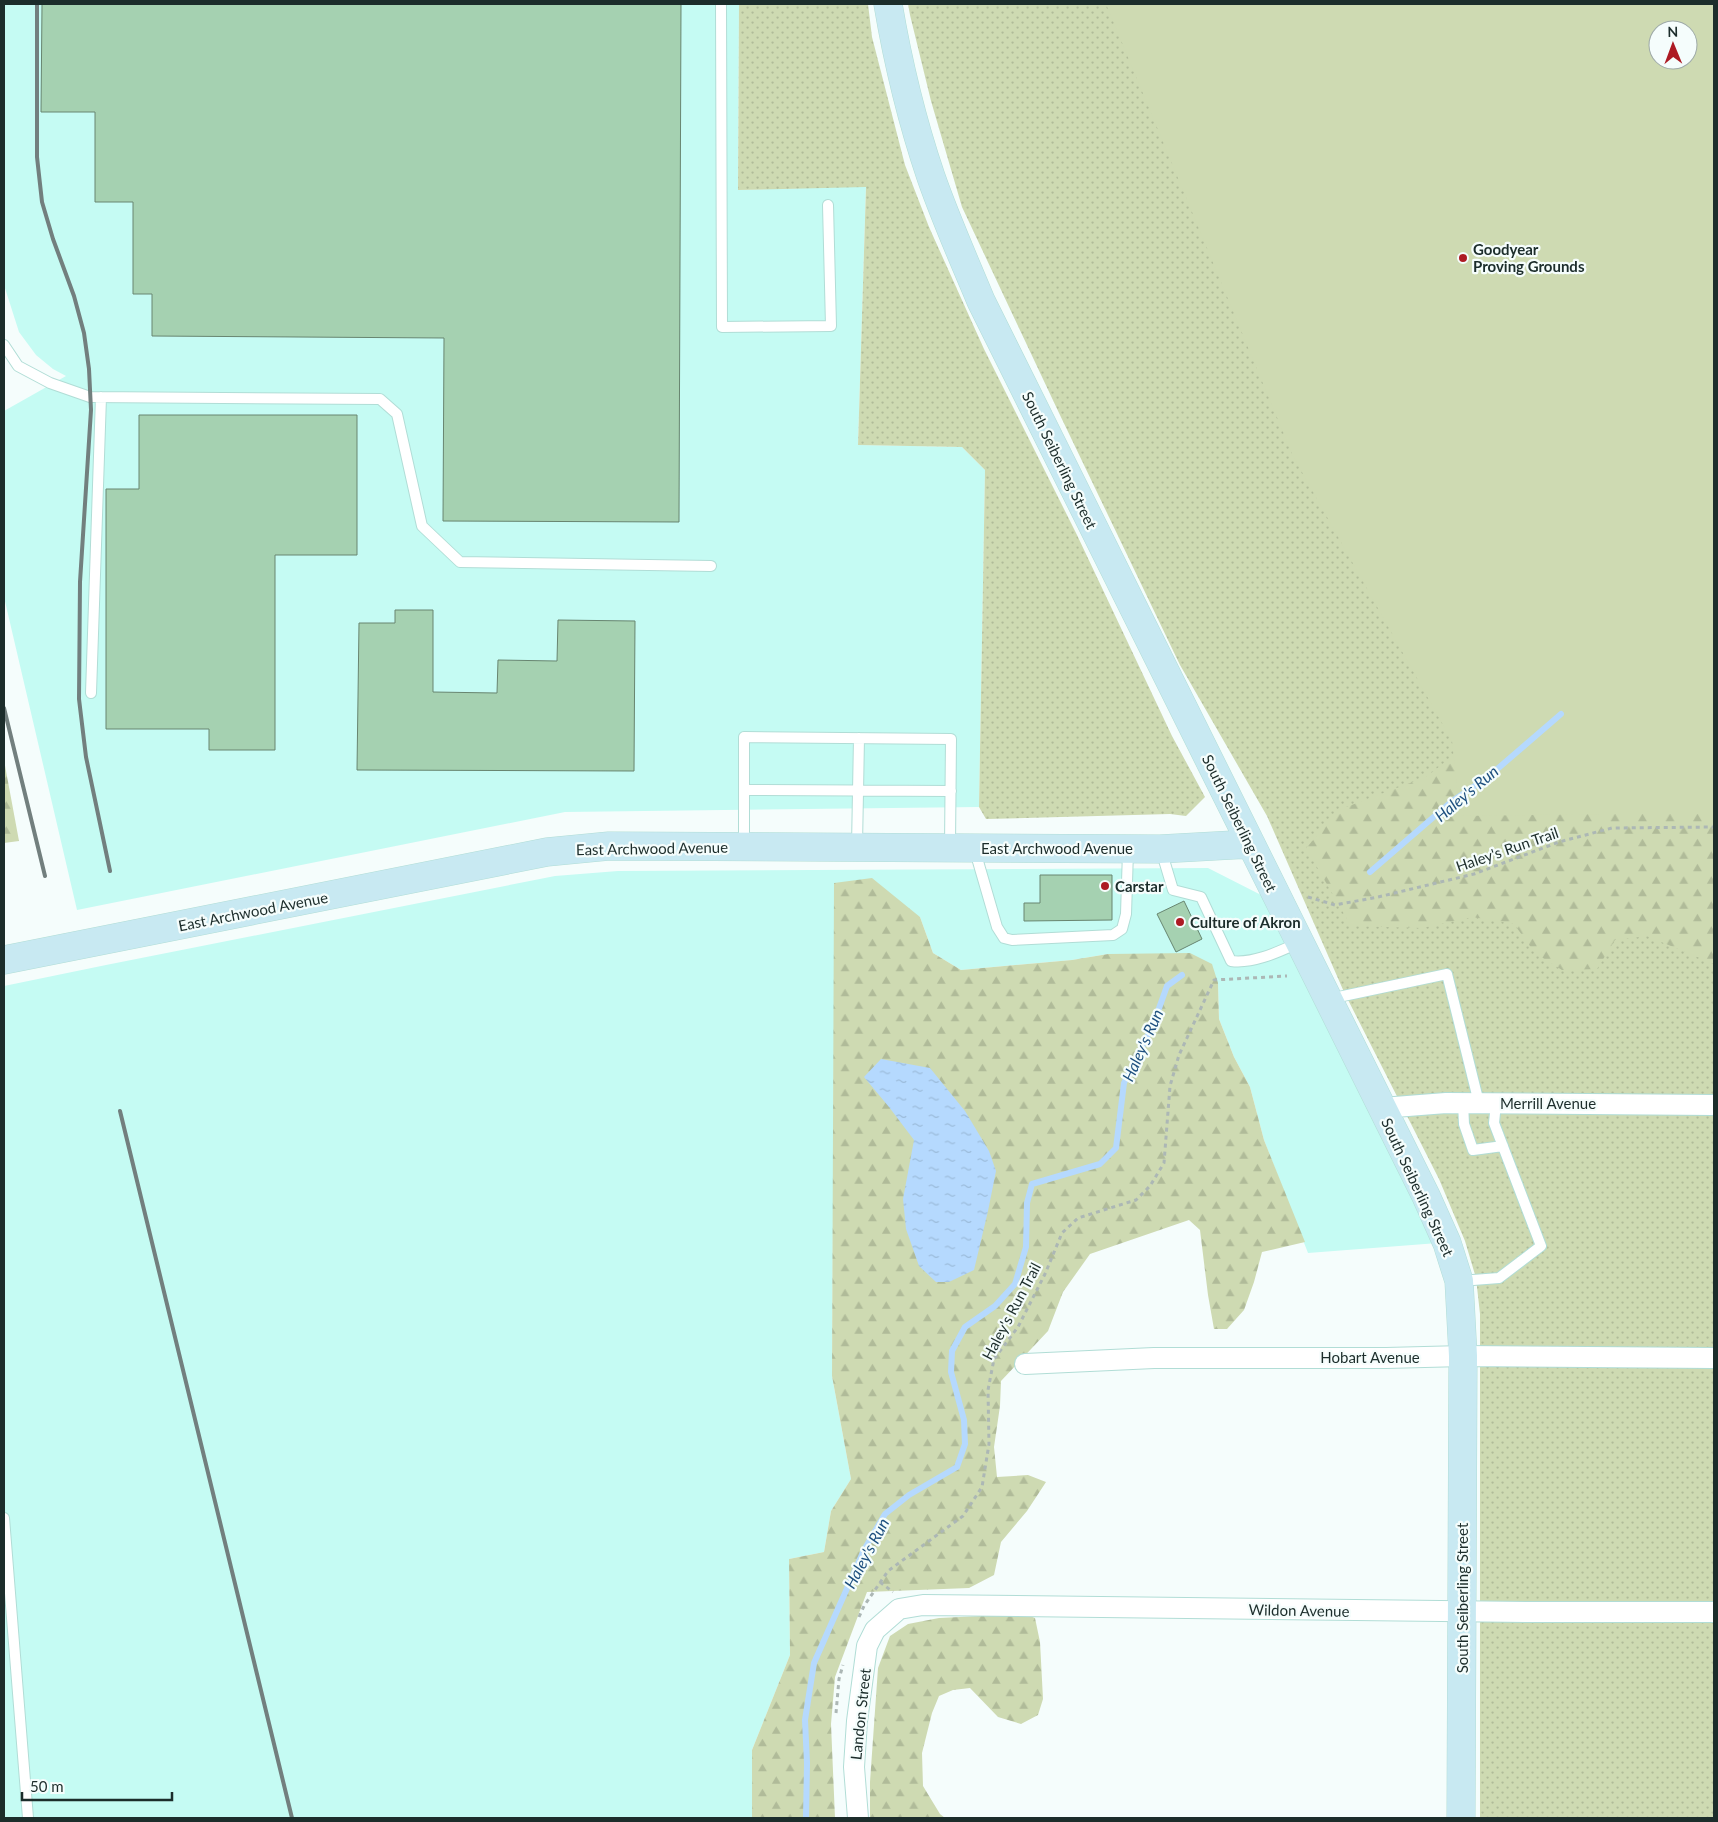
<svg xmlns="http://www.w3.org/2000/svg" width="1718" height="1822" font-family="Lato,sans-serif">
<defs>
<pattern id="grass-dots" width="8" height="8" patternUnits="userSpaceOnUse" patternTransform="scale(1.25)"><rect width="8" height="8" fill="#cedab2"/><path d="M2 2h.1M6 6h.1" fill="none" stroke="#b0bb99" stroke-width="1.8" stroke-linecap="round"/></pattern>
<pattern id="forest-firs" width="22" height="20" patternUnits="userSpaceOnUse" patternTransform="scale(1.25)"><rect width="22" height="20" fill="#cedab2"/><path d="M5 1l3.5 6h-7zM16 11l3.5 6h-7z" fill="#b0bb99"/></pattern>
<pattern id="water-ripples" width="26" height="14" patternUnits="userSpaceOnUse" patternTransform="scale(1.25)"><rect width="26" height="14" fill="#b5d9fe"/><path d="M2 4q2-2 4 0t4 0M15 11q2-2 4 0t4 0" fill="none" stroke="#9bbbda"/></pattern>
</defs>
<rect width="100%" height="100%" fill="#f5fdfc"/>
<!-- built -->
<path fill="#c5fbf3" d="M 4,4 L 739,4 L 738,190 L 866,186 L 858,445 L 962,447 L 985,470 L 979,807 L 565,812 L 77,910 L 4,597 L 4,411 L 66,376 L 53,369 L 36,355 L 19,332 L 4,285 Z
M 1208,868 L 1267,898 L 1438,1243 L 1308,1253 L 1264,1140 L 1250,1087 L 1234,1057 L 1219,1019 L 1218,983 L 1146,955 L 1108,954 L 1072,960 L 961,970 L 933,953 L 920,917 L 835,883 L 832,1376 L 851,1479 L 831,1511 L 824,1552 L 789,1559 L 790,1655 L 752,1750 L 752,1818 L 4,1818 L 4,986 L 106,965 L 555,876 L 618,871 Z"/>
<!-- grass -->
<path fill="url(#grass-dots)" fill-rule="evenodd" d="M 739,4 L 868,4 L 872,37 L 905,165 L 929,227 L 984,349 L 1077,535 L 1172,736 L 1205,797 L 1186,816 L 1170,814 L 986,819 L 979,807 L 985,470 L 962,447 L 858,445 L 866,187 L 738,190 Z
M 908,4 L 1714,4 L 1714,1818 L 1480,1818 L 1480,1314 L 1476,1278 L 1465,1241 L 1439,1179 L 1344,992 L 1267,816 L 1180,665 L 1059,413 L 962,207 L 931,101 L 910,15 ZM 1658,30 L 1688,30 L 1688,60 L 1658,60 Z"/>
<!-- forest -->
<path fill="url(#forest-firs)" d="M 1463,748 L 1714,787 L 1714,964 L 1647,936 L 1615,940 L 1597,969 L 1562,970 L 1535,953 L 1514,924 L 1473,917 L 1422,928 L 1351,926 L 1306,848 L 1341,809 L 1426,777 Z
M 4,760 L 19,841 L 4,843 Z
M 872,878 L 920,917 L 933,953 L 961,970 L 1072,960 L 1108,954 L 1190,953 L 1212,964 L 1218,983 L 1219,1019 L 1234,1057 L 1250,1087 L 1264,1140 L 1305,1242 L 1262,1252 L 1254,1282 L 1244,1310 L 1227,1329 L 1214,1329 L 1208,1295 L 1200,1230 L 1189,1220 L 1090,1254 L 1063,1292 L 1048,1331 L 1001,1381 L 1000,1406 L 994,1447 L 997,1477 L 1028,1475 L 1046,1482 L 1027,1511 L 1001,1542 L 994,1575 L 969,1588 L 867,1592 L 835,1677 L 831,1724 L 835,1818 L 752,1818 L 752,1750 L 790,1655 L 789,1559 L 824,1552 L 831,1511 L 851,1479 L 832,1376 L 834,883 Z
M 1025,1614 L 1035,1618 L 1040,1642 L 1043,1699 L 1038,1715 L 1021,1724 L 998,1717 L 970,1688 L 953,1690 L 939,1696 L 932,1713 L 922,1753 L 923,1786 L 940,1814 L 945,1818 L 870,1818 L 870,1782 L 878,1668 L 890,1636 L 908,1624 L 939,1618 Z"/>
<!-- garden -->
<path fill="#cedab2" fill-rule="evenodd" d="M 1106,4 L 1714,4 L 1714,814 L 1605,814 L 1460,816 L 1452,741 L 1293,456 ZM 1658,30 L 1688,30 L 1688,60 L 1658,60 Z"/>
<!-- water -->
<path fill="url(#water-ripples)" d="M 881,1059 L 930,1068 L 965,1111 L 989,1151 L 996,1171 L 988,1211 L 974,1270 L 949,1282 L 936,1282 L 919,1266 L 906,1229 L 903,1199 L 914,1140 L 889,1107 L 864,1077 Z"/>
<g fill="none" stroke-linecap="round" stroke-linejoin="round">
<!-- stream -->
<path stroke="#b5d9fe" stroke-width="6" d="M 1370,872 L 1451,802 L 1488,777 L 1561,714
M 806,1818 L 807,1763 L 805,1720 L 814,1663 L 864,1550 L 885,1514 L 909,1495 L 957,1467 L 965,1444 L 964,1420 L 951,1372 L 952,1351 L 965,1327 L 995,1306 L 1015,1284 L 1026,1247 L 1027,1203 L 1032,1184 L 1100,1164 L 1116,1148 L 1124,1083 L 1153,1025 L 1167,986 L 1182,975"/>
</g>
<!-- building -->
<path fill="#a5d1b1" stroke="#688570" d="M 42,4 L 681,4 L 679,522 L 443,521 L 444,338 L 152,336 L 152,294 L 133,294 L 133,202 L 95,202 L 95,112 L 41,112 Z
M 139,415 L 357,415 L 357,555 L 275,555 L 275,750 L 209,750 L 209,729 L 106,729 L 106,489 L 139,489 Z
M 395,610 L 433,610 L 433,692 L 497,693 L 498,660 L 557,661 L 558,620 L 635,621 L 634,771 L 357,770 L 359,623 L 395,623 Z
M 1040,875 L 1112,875 L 1112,920 L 1024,921 L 1024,903 L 1040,903 Z
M 1184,901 L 1202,939 L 1176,952 L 1157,914 Z"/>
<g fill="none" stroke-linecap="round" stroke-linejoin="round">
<defs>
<path id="lane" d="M 721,4 L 722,327 L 831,326 L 828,205
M 4,345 L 18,366 L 50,383 L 90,397 L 380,399 L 397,414 L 422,526 L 460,562 L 711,566
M 91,693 L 101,397
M 744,790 L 951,791
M 744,845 L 744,737 L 951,739 L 950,846
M 857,846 L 859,738
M 1161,850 L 1173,890 L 1201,897 L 1231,961 C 1253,964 1278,952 1298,943
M 975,851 L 997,927 L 1004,938 L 1012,940 L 1113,935 L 1122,929 L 1126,914 L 1128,851
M 1329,999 L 1447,974 L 1479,1103
M 1463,1103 L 1464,1124 L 1473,1150 L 1503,1146
M 1460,1281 L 1499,1278 L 1541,1246 L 1494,1123 L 1496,1103
M 4,1518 L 28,1818"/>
<path id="street" d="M 1382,1108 L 1446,1103 L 1714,1105
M 1025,1364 L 1154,1358 L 1386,1358 L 1463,1356 L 1714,1358
M 858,1818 L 854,1767 L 857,1721 L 867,1646 L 875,1630 L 899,1609 L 923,1605 L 1527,1612 L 1714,1612"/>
<path id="secondary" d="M 888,4 C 898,63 912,121 931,177 C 946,220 964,260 981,301 L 1426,1196 L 1447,1243 L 1459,1281 L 1463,1356 L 1461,1818
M 4,960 L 547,852 L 609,846 L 1160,849 L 1251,844"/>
</defs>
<!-- lane casing -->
<use href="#lane" stroke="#b1ddd6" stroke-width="12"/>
<!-- street casing -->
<use href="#street" stroke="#b1ddd6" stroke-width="22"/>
<!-- secondary casing -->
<use href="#secondary" stroke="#b1ddd6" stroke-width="29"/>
<!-- path -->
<path stroke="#acb7b5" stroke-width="3" stroke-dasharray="4 4" stroke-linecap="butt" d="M 1308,897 L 1335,905 L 1378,897 L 1474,874 L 1559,842 L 1612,828 L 1714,827
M 880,1582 L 893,1592
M 859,1617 L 864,1606 L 888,1571 L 963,1516 L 982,1487 L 989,1444 L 988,1390 L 994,1359 L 1018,1327 L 1045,1274 L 1062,1233 L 1078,1218 L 1136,1200 L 1150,1186 L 1164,1163 L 1170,1086 L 1179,1055 L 1214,980 L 1287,976
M 836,1713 L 839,1679 L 843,1665"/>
<!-- lane -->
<use href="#lane" stroke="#fff" stroke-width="10"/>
<!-- street -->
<use href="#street" stroke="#fff" stroke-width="20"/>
<!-- secondary -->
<use href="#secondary" stroke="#c8e9f2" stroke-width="28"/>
<!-- rail -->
<path stroke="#727f7e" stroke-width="4" d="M 37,4 L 37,157 L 42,202 L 53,239 L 74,296 L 84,333 L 89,369 L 91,410 L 80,582 L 79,699 L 86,757 L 110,871
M 4,708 L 45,876
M 120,1111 L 292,1818"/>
</g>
<!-- markers -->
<g fill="#ad1a23" stroke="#f5fdfc" stroke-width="2">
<circle cx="1463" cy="258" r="5"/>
<circle cx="1105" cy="886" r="5"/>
<circle cx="1180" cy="922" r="5"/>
</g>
<g text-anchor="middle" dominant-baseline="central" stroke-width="4.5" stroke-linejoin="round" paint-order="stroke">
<!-- poi labels -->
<g font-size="15" font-weight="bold" fill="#1c2d2b" stroke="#f5fdfc" text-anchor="start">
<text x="1473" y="249">Goodyear<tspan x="1473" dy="17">Proving Grounds</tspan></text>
<text x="1115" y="886">Carstar</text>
<text x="1190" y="922">Culture of Akron</text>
</g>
<!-- street labels -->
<g font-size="15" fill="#1c2d2b" stroke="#f5fdfc">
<text transform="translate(1060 460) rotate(64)">South Seiberling Street</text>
<text transform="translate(1240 823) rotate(64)">South Seiberling Street</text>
<text transform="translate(652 848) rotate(-1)">East Archwood Avenue</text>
<text x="1057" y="848">East Archwood Avenue</text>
<text transform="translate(1507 849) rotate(-19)">Haley's Run Trail</text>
<text transform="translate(253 911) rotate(-11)">East Archwood Avenue</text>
<text x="1548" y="1103">Merrill Avenue</text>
<text transform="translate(1418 1187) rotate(65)">South Seiberling Street</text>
<text transform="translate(1011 1311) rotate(-62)">Haley's Run Trail</text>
<text x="1370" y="1357">Hobart Avenue</text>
<text transform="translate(1462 1598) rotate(-90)">South Seiberling Street</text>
<text transform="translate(1299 1610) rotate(1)">Wildon Avenue</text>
<text transform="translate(860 1714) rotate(-84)">Landon Street</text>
</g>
<!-- water labels -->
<g font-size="16" font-style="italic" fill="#1e507f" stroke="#f5fdfc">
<text transform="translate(1466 793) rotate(-40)">Haley's Run</text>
<text transform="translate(1142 1045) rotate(-66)">Haley's Run</text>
<text transform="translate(866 1553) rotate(-62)">Haley's Run</text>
</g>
</g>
<!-- border -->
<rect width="1718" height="1822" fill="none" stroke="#1c2d2b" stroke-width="10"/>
<!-- north arrow -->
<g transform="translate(1673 45) rotate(359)"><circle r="24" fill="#f5fdfc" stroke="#9eaaa8"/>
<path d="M0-4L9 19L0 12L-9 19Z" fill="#ad1a23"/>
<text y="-8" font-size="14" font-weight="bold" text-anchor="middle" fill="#1c2d2b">N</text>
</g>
<!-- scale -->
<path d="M22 1792v8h150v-8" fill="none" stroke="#1c2d2b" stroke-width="2.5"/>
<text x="30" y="1792" font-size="15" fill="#1c2d2b" stroke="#f5fdfc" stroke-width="4" paint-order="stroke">50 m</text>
</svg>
